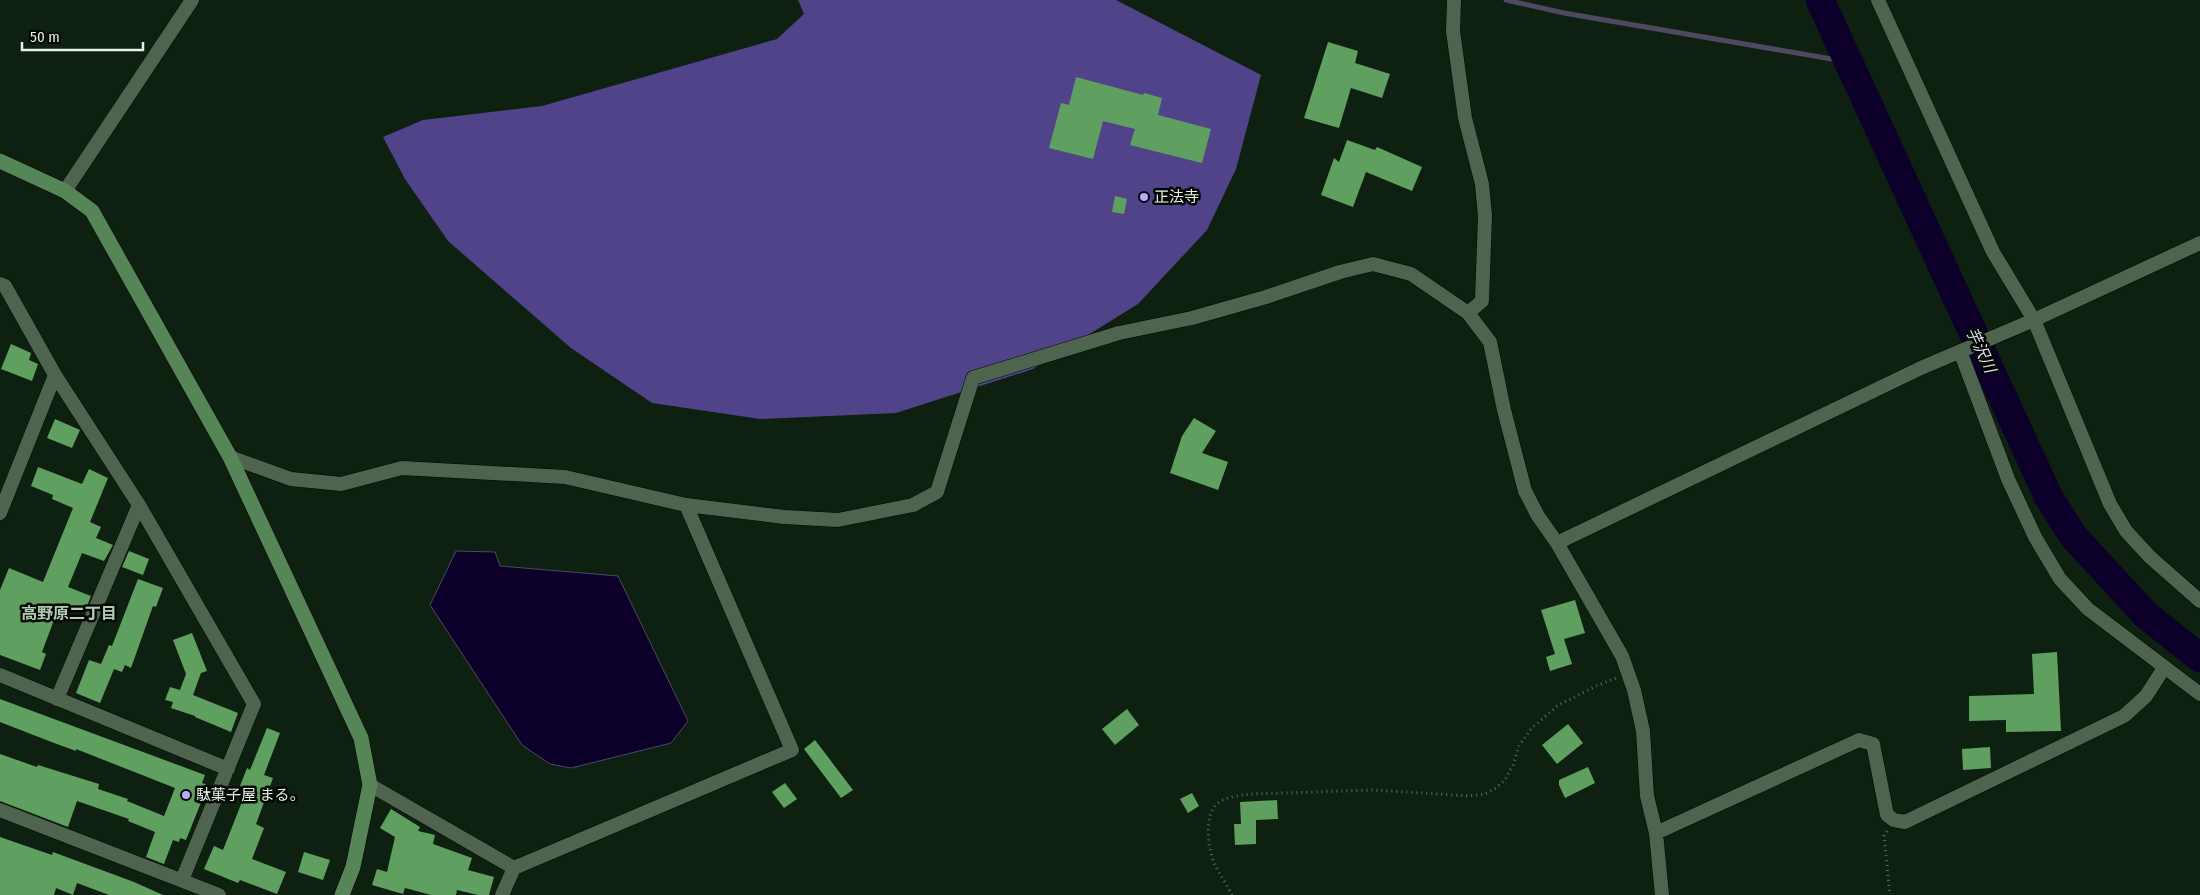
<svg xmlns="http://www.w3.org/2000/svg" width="2200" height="895" font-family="'Fira Sans Condensed','Noto Sans JP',sans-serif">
<rect width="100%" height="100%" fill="#0e200f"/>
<!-- forest -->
<path fill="#51438a" d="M 798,0 L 1116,0 L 1261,75 L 1236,169 L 1207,230 L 1138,304 L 1033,369 L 896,413 L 760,419 L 652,403 L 571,348 L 448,241 L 405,179 L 383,137 L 423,120 L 542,106 L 777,39 L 804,14 Z"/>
<!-- water -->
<path fill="#0c002a" stroke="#4e4963" d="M 456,551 L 495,552 L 500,566 L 618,576 L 688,721 L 671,743 L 571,768 L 550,764 L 522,745 L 430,605 Z"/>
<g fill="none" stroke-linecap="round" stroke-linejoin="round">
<!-- stream -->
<path stroke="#4e4963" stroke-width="5" d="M 1506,0 L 1564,13 L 1849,62"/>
<!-- river -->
<path stroke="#0c002a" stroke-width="29" d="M 1820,0 L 2049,498 L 2074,537 L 2146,615 L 2200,658"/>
</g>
<!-- building -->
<path fill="#5fa061" d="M 1328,42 L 1358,51 L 1355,63 L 1390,74 L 1382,98 L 1351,88 L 1339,128 L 1304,118 Z
M 1076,77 L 1143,95 L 1144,93 L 1162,98 L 1158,115 L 1211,129 L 1202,163 L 1130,145 L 1135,129 L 1103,121 L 1093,159 L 1049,148 L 1061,103 L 1069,105 Z
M 1347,140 L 1375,150 L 1377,147 L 1422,167 L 1412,191 L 1366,172 L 1353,207 L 1321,195 L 1334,158 L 1339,162 Z
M 1115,196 L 1127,199 L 1124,214 L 1112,212 Z
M 11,344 L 31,353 L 29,360 L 38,364 L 32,381 L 1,369 Z
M 1194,418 L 1216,431 L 1202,453 L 1228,462 L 1218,490 L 1170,473 L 1182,436 Z
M 55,419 L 80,430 L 72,448 L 47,438 Z
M 38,467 L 82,484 L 89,469 L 108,478 L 90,522 L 101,527 L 96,538 L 113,545 L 104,561 L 82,553 L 68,587 L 91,596 L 85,611 L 63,603 L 62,605 L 60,604 L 42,652 L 46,654 L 40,670 L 0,655 L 0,590 L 9,568 L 43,582 L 73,508 L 52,499 L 53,495 L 31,486 Z
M 129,551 L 149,559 L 143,575 L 122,567 Z
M 138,579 L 163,588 L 156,607 L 153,606 L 131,668 L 125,665 L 122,672 L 114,669 L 100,703 L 76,693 L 89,660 L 101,664 L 109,645 L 112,646 Z
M 1575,600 L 1585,633 L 1564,639 L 1572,664 L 1550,671 L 1546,657 L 1555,654 L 1541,610 Z
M 192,633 L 207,671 L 201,673 L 193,695 L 238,713 L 231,732 L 195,717 L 195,716 L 171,708 L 173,702 L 165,700 L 170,687 L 180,690 L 186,674 L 173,640 Z
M 2057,652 L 2061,731 L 2006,732 L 2006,720 L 1969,721 L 1969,696 L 2034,694 L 2032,654 Z
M 0,699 L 205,775 L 202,783 L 208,785 L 186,840 L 180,838 L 179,842 L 173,840 L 164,864 L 146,857 L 155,832 L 128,821 L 129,819 L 77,801 L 68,827 L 0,801 L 0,754 L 37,767 L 38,765 L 99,784 L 98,789 L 128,799 L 127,801 L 164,816 L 175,788 L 76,749 L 76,751 L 54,743 L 0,722 Z
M 1127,709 L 1139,725 L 1115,745 L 1102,729 Z
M 1568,724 L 1583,743 L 1557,764 L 1542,745 Z
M 267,728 L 280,733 L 264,775 L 273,778 L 256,824 L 264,828 L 252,859 L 286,872 L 277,894 L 240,880 L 238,883 L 204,869 L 214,846 L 223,850 L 247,789 L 240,786 L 247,768 L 250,770 Z
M 815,740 L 853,790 L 841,798 L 804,749 Z
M 1990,747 L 1991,768 L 1963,770 L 1962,749 Z
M 1588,767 L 1595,783 L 1565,798 L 1559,785 L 1559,780 Z
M 785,783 L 797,799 L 784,808 L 772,792 Z
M 1192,793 L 1199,806 L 1188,813 L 1180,799 Z
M 1277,800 L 1278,819 L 1256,820 L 1256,844 L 1235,845 L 1234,824 L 1241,824 L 1240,802 Z
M 391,809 L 420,827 L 418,831 L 435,835 L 433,844 L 472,858 L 468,870 L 494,877 L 489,895 L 478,895 L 457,890 L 456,895 L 431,895 L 405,888 L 403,894 L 372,885 L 377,869 L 387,872 L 395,837 L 380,828 Z
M 0,837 L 52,855 L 53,852 L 134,882 L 163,895 L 109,895 L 77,883 L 73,895 L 56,888 L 54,895 L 0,895 Z
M 304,852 L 330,860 L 323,880 L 298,872 Z"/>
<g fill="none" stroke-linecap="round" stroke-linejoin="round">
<defs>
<path id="street" d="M 1454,0 L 1453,31 L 1465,118 L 1482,184 L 1485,216 L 1482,301 L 1468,313
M 1878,0 L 1993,252 L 2034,320 L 2110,504 L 2126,531 L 2150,557 L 2200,601
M 65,191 L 192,0
M 0,284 L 5,286 L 55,375 L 139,505 L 254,704 L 182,880
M 1960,351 L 2008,479 L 2035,537 L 2060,579 L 2088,609 L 2200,694
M 230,457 L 291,479 L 341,484 L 402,468 L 565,477 L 686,505 L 784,517 L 838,520 L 913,505 L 937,492 L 973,378 L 1119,333 L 1192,318 L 1266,297 L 1340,272 L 1373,264 L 1411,274 L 1468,313 L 1490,342 L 1504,410 L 1525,491 L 1538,516 L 1557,543 L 1622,656 L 1634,690 L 1643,731 L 1647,796 L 1656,833 L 1662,895
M 0,513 L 55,375
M 1557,543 L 1921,368 L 2034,320 L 2200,243
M 0,675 L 228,769
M 57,699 L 139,505
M 370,785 L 514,868
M 0,810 L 219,895
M 1656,833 L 1859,740 L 1873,744 L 1887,815 L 1894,820 L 1905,822 L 2124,716 L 2146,696 L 2164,668
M 502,895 L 514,868 L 792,750 L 686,505"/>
<path id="secondary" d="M 0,161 L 65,191 L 92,211 L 230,457 L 361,738 L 370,785 L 353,867 L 342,895"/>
</defs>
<!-- street casing -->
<use href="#street" stroke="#000900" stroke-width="15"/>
<!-- secondary casing -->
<use href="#secondary" stroke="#000900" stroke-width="16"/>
<!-- path -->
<path stroke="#5e6d5e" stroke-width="3" stroke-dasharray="1 4" stroke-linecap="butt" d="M 1887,831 L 1884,836 L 1890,895
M 1232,895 C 1227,885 1220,875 1215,865 C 1208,850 1203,814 1218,803 C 1228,796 1241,795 1252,794 L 1374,790 L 1469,796 L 1485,794 L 1496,788 L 1505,780 L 1513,765 L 1519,746 L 1531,729 L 1557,706 L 1596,686 L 1616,678"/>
<!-- street -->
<use href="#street" stroke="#4f644f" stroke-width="14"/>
<!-- secondary -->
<use href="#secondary" stroke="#568558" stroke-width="15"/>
</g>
<!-- markers -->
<g fill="#b6acf8" stroke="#030803" stroke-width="2">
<circle cx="1144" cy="197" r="5"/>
<circle cx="186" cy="795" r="5"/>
</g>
<g text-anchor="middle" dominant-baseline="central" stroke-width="5" stroke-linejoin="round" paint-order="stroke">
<!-- poi labels -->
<g font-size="15" fill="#e7f3e7" stroke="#030803" text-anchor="start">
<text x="1154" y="197">正法寺</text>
<text x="196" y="795">駄菓子屋 まる。</text>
</g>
<!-- water labels -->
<g font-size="16" font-style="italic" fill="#dcdaef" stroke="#030803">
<text transform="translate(1981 350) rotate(65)">芋沢川</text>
</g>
<!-- neighbourhood labels -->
<g font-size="16" font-weight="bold" fill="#b6cdb5" stroke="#030803">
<text x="69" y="613">高野原二丁目</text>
</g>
</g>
<!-- scale -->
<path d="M22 42v8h121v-8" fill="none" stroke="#e7f3e7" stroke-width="2.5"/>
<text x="30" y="42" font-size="15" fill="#e7f3e7" stroke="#030803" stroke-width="4" paint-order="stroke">50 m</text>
</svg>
